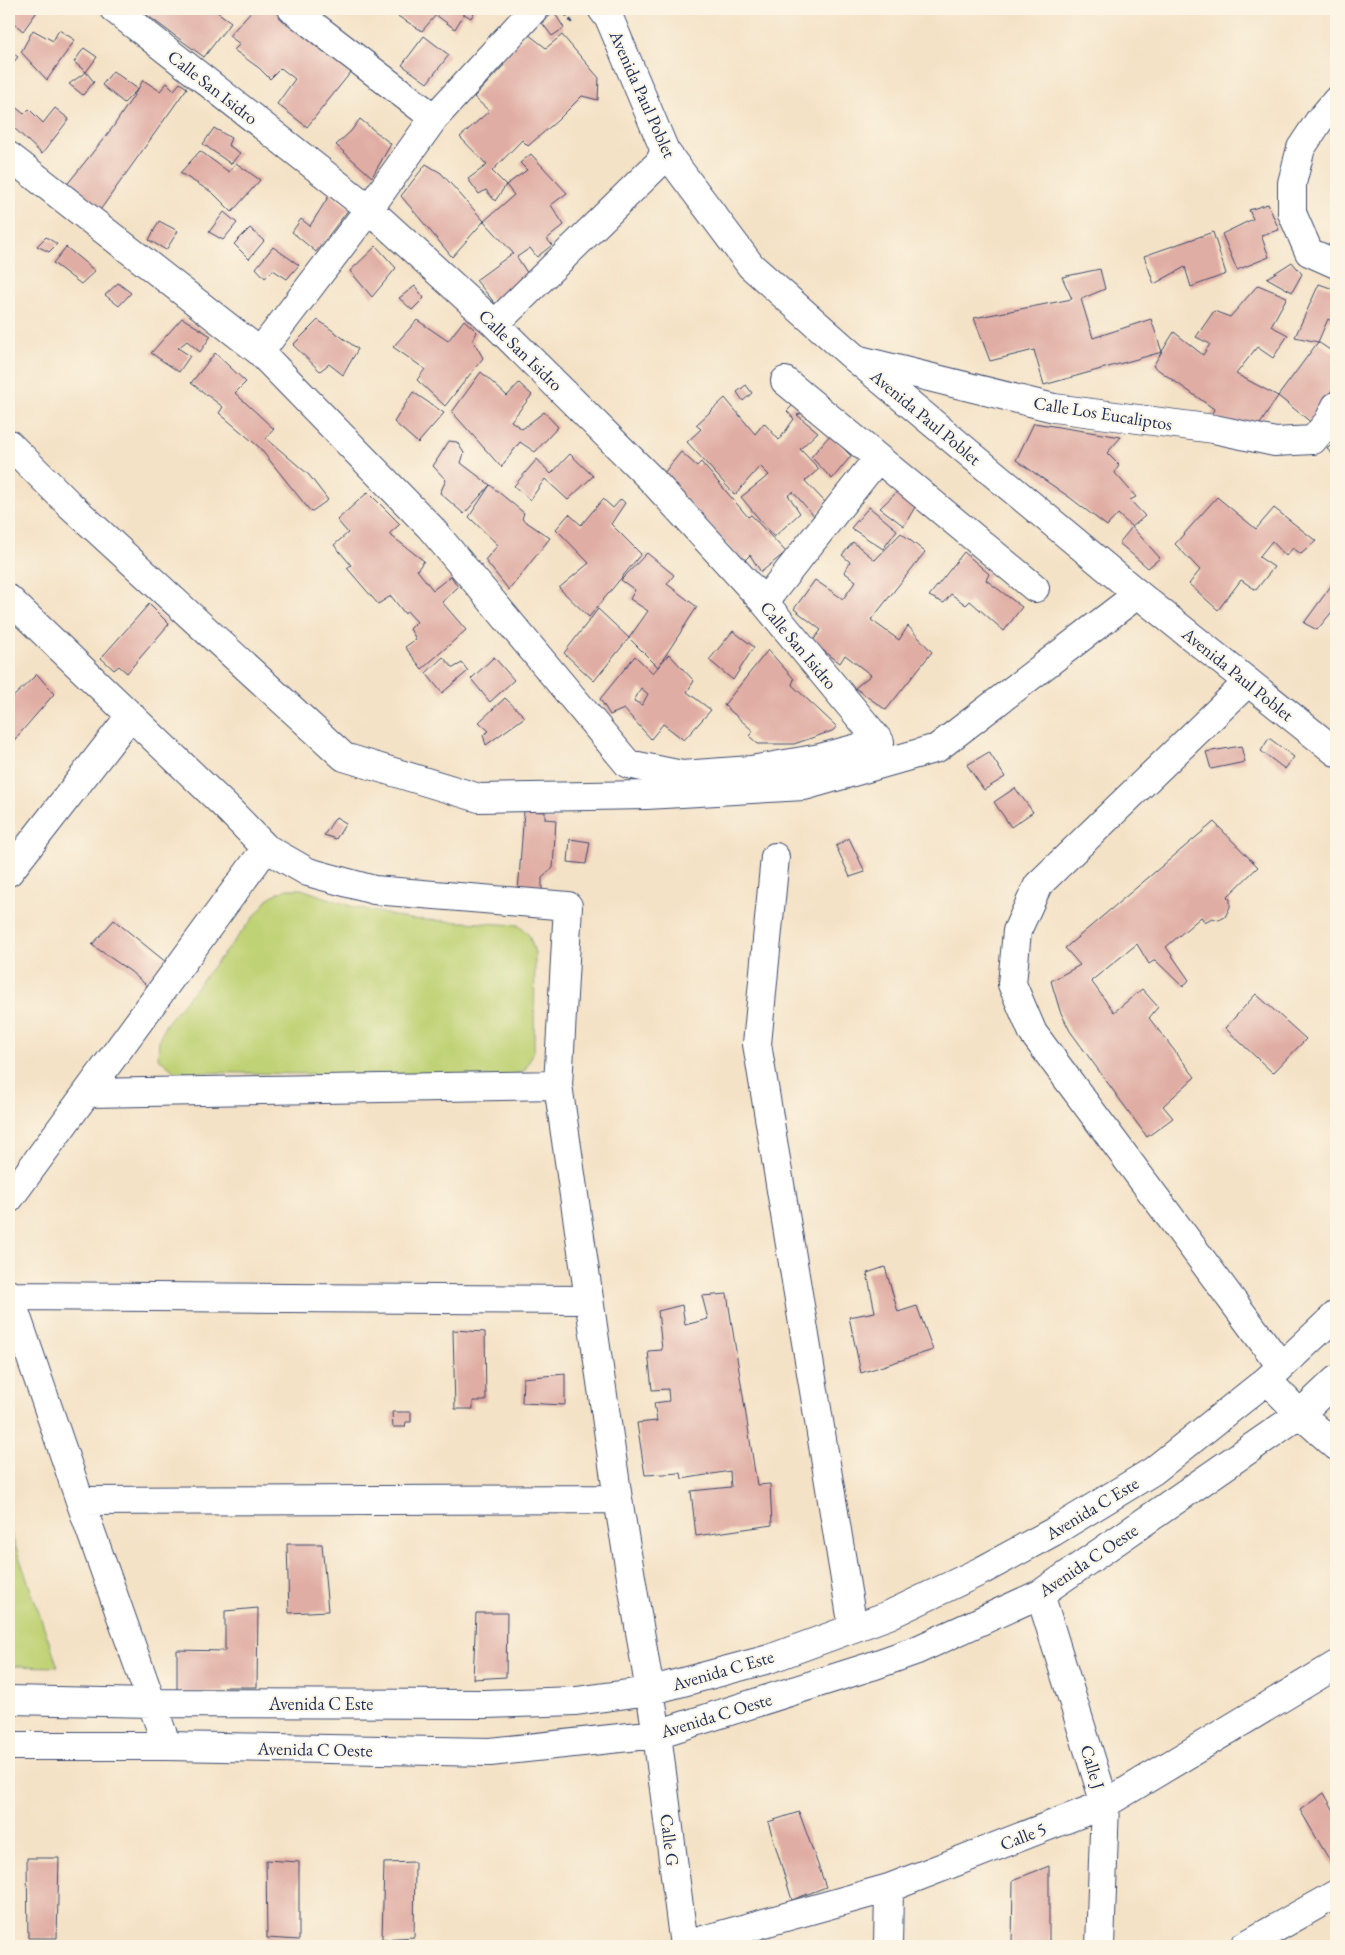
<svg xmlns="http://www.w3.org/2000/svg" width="1345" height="1955" font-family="'EB Garamond',serif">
<rect width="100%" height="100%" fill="#fcf5e5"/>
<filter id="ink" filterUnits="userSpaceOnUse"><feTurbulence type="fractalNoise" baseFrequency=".02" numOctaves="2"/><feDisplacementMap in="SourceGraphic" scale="10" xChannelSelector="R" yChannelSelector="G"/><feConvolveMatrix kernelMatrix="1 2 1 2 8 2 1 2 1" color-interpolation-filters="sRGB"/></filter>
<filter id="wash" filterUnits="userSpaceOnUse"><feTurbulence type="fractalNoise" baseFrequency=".0096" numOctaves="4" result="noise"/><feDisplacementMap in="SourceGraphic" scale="20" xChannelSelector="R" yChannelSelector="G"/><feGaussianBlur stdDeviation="1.12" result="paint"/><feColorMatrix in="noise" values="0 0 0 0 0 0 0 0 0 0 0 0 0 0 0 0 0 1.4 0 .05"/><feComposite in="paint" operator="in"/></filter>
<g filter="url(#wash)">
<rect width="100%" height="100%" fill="#f4e2c6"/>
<!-- green -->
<path fill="#bfd275" stroke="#6d806a" d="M 287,889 L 301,889 L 354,907 L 409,919 L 518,925 L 529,935 L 535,953 L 534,1051 L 525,1070 L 509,1077 L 175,1072 L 158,1058 L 159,1039 L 166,1024 L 271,896 Z
M 9,1528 L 58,1667 L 9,1666 Z"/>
<g id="blocks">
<!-- building -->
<path fill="#e0ada4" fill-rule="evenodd" d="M 10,9 L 39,9 L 23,31 L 9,19 Z
M 148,9 L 213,9 L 231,22 L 204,57 L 144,13 Z
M 253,9 L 277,9 L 293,18 L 290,24 L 318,48 L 323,42 L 355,67 L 307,127 L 277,104 L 295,79 L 281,68 L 270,79 L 259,68 L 234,50 L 240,44 L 229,36 Z
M 400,9 L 476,9 L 471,18 L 464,14 L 455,29 L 436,15 L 422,31 L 396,15 Z
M 554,12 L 564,28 L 552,36 L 542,23 Z
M 33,30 L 53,41 L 59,30 L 75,40 L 47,80 L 21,52 Z
M 528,34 L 546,48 L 562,35 L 599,78 L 598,100 L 582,96 L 558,120 L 528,146 L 522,140 L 492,171 L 506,185 L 495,201 L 486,190 L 479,194 L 468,179 L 487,165 L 460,137 L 489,111 L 474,97 L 504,65 L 500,60 Z
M 424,36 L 449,55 L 427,83 L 402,65 Z
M 84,48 L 97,57 L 86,72 L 94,82 L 83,95 L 69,84 L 86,72 L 74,62 Z
M 9,50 L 18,57 L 9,67 Z
M 113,71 L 138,89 L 143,80 L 160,91 L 167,83 L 174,90 L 180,83 L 187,88 L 98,213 L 65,187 L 113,127 L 138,89 L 124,103 L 102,85 Z
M 9,102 L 24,114 L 29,109 L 43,123 L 55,108 L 69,119 L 42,154 L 13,127 L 9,132 Z
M 360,119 L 391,144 L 372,177 L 336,145 L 351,131 Z
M 214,128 L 231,138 L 228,145 L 240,153 L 231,164 L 203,144 Z
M 200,151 L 229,172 L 236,163 L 260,180 L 232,212 L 213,193 L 180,173 Z
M 531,154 L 567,193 L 551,205 L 564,225 L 547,239 L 552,245 L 537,257 L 530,248 L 517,257 L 531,279 L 497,306 L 476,280 L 513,253 L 484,221 L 452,257 L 401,196 L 426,164 L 441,173 L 484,221 L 514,195 L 506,185 L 527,170 L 520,163 Z
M 330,194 L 349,209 L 316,252 L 292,232 L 301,219 L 310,226 Z
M 1268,204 L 1279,230 L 1261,235 L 1269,257 L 1237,270 L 1222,234 L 1253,219 L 1249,210 Z
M 224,212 L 237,223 L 223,240 L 209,232 Z
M 159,221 L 178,231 L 166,250 L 149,240 Z
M 250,228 L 264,241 L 249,259 L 234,244 Z
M 1213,232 L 1226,274 L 1191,287 L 1185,267 L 1154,284 L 1144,256 Z
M 46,237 L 57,244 L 49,252 L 37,246 Z
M 376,246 L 396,268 L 372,297 L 350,271 Z
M 66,247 L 95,271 L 81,284 L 53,263 Z
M 273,247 L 299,265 L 287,279 L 273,270 L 265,278 L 256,268 Z
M 1292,262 L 1302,274 L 1292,292 L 1267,278 Z
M 1100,269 L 1105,289 L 1081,299 L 1093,338 L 1151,319 L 1162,352 L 1044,385 L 1034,350 L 990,361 L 974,318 L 1072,299 L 1062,277 Z
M 118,283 L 131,293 L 119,306 L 105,295 Z
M 1319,284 L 1336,290 L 1336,323 L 1328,319 L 1318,342 L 1336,354 L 1336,383 L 1312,423 L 1278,396 L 1318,342 L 1295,337 Z
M 1258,285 L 1287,297 L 1271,326 L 1288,335 L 1273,358 L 1257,347 L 1236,374 L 1278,396 L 1257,429 L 1211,416 L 1214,409 L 1153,366 L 1174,332 L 1203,355 L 1210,344 L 1196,337 L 1214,311 L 1230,317 Z
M 415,286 L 424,298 L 412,310 L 399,298 Z
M 182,318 L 211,336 L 200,352 L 187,341 L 178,348 L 190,356 L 179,372 L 151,353 Z
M 318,320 L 358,349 L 343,375 L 329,364 L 320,371 L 293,345 Z
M 417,320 L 448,341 L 464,320 L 477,332 L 473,340 L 483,358 L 445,406 L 417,380 L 425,369 L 393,347 Z
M 215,353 L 246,382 L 235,393 L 274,429 L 266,438 L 309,475 L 328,500 L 311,512 L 259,447 L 219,413 L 223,407 L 191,383 Z
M 481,372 L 507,396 L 519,383 L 532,395 L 511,421 L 522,429 L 544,412 L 558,427 L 535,452 L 520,442 L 501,467 L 452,412 Z
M 746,385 L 752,393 L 743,401 L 737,392 Z
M 413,392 L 444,413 L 418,443 L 394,422 Z
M 725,398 L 755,434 L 764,423 L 779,440 L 794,419 L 787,411 L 793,405 L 802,413 L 797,415 L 818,432 L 800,449 L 819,469 L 805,481 L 826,503 L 814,516 L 793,492 L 788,495 L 800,513 L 774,537 L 741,497 L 769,475 L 760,466 L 735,495 L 687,442 L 701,429 L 696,425 Z
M 1034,423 L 1121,437 L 1107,453 L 1119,465 L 1115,473 L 1136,497 L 1130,500 L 1145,516 L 1132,527 L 1118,514 L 1107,526 L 1069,497 L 1016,460 Z
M 830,435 L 851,456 L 832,479 L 811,457 Z
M 1336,440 L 1336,457 L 1327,449 Z
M 449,441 L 457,442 L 464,453 L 461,463 L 490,485 L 524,513 L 522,519 L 550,538 L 509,590 L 485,560 L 498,545 L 469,517 L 490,485 L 464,514 L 440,493 L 446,480 L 433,466 Z
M 681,452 L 697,466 L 701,462 L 748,517 L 751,515 L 786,552 L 761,572 L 750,555 L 743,562 L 663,474 Z
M 570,454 L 593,476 L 568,500 L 545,479 L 530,500 L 514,486 L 537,459 L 551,474 Z
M 899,490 L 915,507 L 904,526 L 880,508 Z
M 368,492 L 400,524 L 389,534 L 424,561 L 417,570 L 433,590 L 451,576 L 458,587 L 442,602 L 466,630 L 422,669 L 405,647 L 416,639 L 410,629 L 417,622 L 407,611 L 405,614 L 391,596 L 378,604 L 347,568 L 351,565 L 334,545 L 348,533 L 337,520 Z
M 1217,497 L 1256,529 L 1274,508 L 1316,541 L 1301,554 L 1293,548 L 1286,556 L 1272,541 L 1259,557 L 1274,567 L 1256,590 L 1241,580 L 1218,610 L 1189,584 L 1200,570 L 1175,544 Z
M 603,499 L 613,508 L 621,499 L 625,503 L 611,524 L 641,554 L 589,617 L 559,588 L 589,563 L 556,529 L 569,514 L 581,525 Z
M 869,507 L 897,530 L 883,549 L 851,528 Z
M 1132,527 L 1160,558 L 1148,568 L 1119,543 Z
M 901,533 L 925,552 L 871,620 L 899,640 L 908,626 L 932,652 L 886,710 L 855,688 L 871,675 L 845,655 L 840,663 L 812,642 L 821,630 L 794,609 L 815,580 L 843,599 L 856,581 L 844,572 L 850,562 L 842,555 L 853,542 L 875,560 Z
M 964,552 L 989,574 L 986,580 L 1022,607 L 1004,631 L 970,601 L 966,605 L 951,594 L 944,603 L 929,596 Z
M 647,553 L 674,575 L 667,584 L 697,607 L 658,667 L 669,654 L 694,681 L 687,692 L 711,710 L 684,740 L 663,724 L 651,739 L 624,709 L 610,715 L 600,699 L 635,656 L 653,673 L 658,667 L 629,638 L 594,681 L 564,653 L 598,609 L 629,638 L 648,611 L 630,599 L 635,590 L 621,580 ZM 641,688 L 648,694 L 642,705 L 634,701 Z
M 1336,579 L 1336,607 L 1317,630 L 1304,623 Z
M 149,604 L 169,624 L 127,673 L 119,666 L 114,670 L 101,658 Z
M 733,631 L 754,647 L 733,680 L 709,660 Z
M 768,650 L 794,679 L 792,685 L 837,727 L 832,731 L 794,744 L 758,744 L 749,736 L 753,731 L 724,705 Z
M 443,657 L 453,668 L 462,663 L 468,671 L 442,693 L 426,673 Z
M 494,657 L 514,680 L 490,702 L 471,679 Z
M 37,674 L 54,694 L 9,746 L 9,701 Z
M 505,698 L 525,717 L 486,745 L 483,735 L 489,731 L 479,722 Z
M 1269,738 L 1294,757 L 1285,769 L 1261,751 Z
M 1241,746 L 1245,762 L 1211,769 L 1206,752 Z
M 989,752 L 1005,777 L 984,790 L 967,765 Z
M 1015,788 L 1033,812 L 1011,827 L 994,802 Z
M 524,811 L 545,812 L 545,819 L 556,820 L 553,868 L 542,878 L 542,891 L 518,892 Z
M 336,817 L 346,823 L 336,839 L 324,835 Z
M 1214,822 L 1258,867 L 1227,897 L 1230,899 L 1230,907 L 1225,917 L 1219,920 L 1212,918 L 1205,922 L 1201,917 L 1166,947 L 1189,980 L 1183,987 L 1155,960 L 1149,964 L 1137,944 L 1091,981 L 1114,1012 L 1142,989 L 1158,1007 L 1149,1018 L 1195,1077 L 1163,1106 L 1173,1118 L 1147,1137 L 1070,1031 L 1060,1011 L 1051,981 L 1080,965 L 1065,948 Z
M 849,838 L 865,872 L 850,877 L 836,846 Z
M 570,839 L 590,842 L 586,864 L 568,862 Z
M 114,920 L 172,967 L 152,990 L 130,971 L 92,945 Z
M 1256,994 L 1306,1039 L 1273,1073 L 1225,1028 Z
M 885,1267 L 898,1312 L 917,1306 L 933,1350 L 861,1373 L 849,1317 L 875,1312 L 867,1273 Z
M 727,1294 L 757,1485 L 770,1484 L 772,1525 L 696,1536 L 691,1491 L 731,1487 L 730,1471 L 682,1479 L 681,1473 L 645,1475 L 637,1423 L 657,1421 L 654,1403 L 669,1401 L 668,1389 L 652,1390 L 648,1351 L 662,1350 L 658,1311 L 682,1305 L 685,1325 L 708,1319 L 702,1296 Z
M 453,1330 L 485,1332 L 486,1401 L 473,1401 L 473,1409 L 455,1409 Z
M 565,1374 L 565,1405 L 522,1403 L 523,1378 Z
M 392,1412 L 411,1412 L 411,1422 L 406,1422 L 405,1427 L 393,1427 Z
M 287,1544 L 322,1544 L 328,1611 L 289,1613 Z
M 258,1608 L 257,1687 L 224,1687 L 224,1692 L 177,1692 L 177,1650 L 225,1651 L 225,1611 Z
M 476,1613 L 507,1613 L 506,1677 L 473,1679 Z
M 1324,1793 L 1336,1814 L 1336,1871 L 1300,1810 Z
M 799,1812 L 826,1887 L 792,1900 L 768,1822 Z
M 27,1858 L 59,1858 L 57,1938 L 28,1938 Z
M 266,1860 L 299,1862 L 299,1940 L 267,1938 Z
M 415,1862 L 414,1937 L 382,1939 L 384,1863 Z
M 1049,1866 L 1049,1946 L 1012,1946 L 1013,1880 Z"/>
</g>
</g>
<g filter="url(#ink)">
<use href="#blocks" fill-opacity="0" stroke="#3c4a6e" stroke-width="1"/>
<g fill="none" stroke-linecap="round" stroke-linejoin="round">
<defs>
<path id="minor" d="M 292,9 L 434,118
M 1336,101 L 1319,121 L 1301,148 L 1292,183 L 1292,213 L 1309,252 L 1336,264
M 9,156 L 260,352 L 430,527 L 628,764 L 682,775 L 751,770 L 820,758 L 880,742 L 764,602 L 652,480 L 495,324 L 369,209 L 114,9
M 495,324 L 659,163 L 665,151
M 260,352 L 369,209 L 434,118 L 534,9
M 856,359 L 1054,408 L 1214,429 L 1275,442 L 1313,440 L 1328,422 L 1336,406
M 785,381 L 1035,588
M 9,444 L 70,505 L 344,757 L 479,798 L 646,795 L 804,786 L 937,748 L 1138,594
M 9,599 L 228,809 L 266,848 L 308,872 L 374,890 L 568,906 L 558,1085 L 618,1499 L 657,1734 L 684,1946
M 764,602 L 878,458
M 1248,682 L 1038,885 L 1017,931 L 1012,984 L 1033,1033 L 1281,1366
M 775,857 L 757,1044 L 853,1628
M 9,872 L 131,715
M 87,1093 L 558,1085
M 9,1199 L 266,848
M 9,1294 L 80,1501 L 167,1746
M 9,1296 L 589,1300
M 1267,1380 L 1300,1414 L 1336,1446
M 80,1501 L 618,1499
M 1040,1594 L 1105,1804 L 1100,1946
M 9,1700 L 152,1703 L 485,1704 L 576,1701 L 649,1691 L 769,1659 L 889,1615 L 981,1571 L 1053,1532 L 1153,1471 L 1267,1380 L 1336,1315
M 9,1746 L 167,1746 L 490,1752 L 657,1734 L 872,1666 L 917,1650 L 1040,1594 L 1300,1414 L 1336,1380
M 682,1946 L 889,1888 L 1105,1804 L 1336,1665
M 888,1946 L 889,1888
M 1244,1946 L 1336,1894"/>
<path id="secondary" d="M 602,9 L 610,20 L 665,151 L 751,266 L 856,359 L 1138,594 L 1336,752"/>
</defs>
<!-- minor casing -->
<use href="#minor" stroke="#3c4a6e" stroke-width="30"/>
<!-- secondary casing -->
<use href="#secondary" stroke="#3c4a6e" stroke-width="30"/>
<!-- path -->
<path stroke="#3c4a6e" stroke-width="3" stroke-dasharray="4 4" stroke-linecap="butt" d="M 565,13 L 573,24"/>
<!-- minor -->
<use href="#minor" stroke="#fff" stroke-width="28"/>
<!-- secondary -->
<use href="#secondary" stroke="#fff" stroke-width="28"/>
</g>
</g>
<g text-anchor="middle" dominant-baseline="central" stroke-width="4" stroke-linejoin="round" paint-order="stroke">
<!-- street labels -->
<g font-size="18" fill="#1b2f5e" stroke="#fcf5e5">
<text transform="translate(213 87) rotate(38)">Calle San Isidro</text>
<text transform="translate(643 94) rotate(66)">Avenida Paul Poblet</text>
<text transform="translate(521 350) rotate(44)">Calle San Isidro</text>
<text transform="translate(1103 413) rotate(9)">Calle Los Eucaliptos</text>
<text transform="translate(926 417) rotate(40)">Avenida Paul Poblet</text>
<text transform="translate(799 645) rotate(50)">Calle San Isidro</text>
<text transform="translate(1238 674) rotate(39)">Avenida Paul Poblet</text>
<text transform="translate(1092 1508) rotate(-31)">Avenida C Este</text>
<text transform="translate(1088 1560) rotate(-34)">Avenida C Oeste</text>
<text transform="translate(723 1670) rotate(-16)">Avenida C Este</text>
<text x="321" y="1703">Avenida C Este</text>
<text transform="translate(716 1715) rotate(-17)">Avenida C Oeste</text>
<text transform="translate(315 1749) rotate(1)">Avenida C Oeste</text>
<text transform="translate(1093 1767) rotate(73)">Calle J</text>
<text transform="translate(1023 1836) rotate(-21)">Calle 5</text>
<text transform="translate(670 1840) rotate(83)">Calle G</text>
</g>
</g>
<!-- margin -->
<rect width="1345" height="1955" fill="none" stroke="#fcf5e5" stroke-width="30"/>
</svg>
